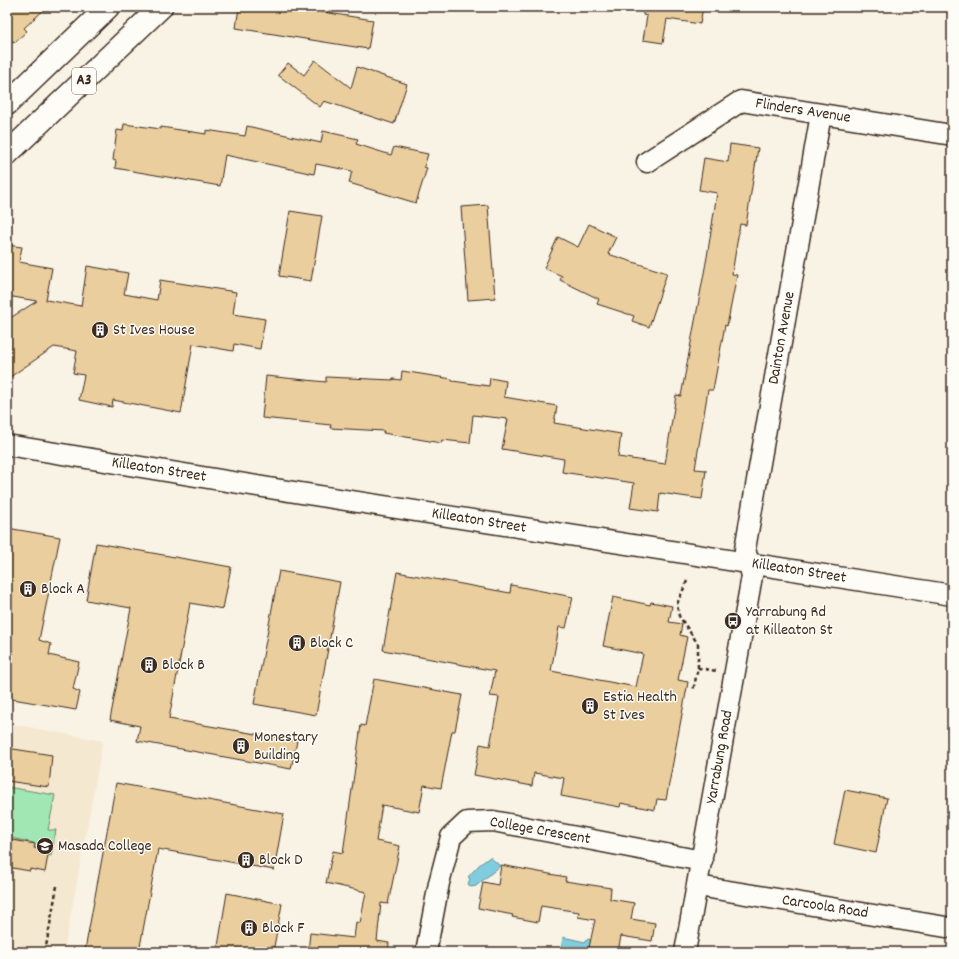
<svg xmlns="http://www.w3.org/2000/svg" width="959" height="959" font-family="Dekko,sans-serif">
<rect width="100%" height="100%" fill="#f9f3e5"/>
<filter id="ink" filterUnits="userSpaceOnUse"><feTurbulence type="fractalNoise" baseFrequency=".025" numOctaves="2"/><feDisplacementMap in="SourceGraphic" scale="8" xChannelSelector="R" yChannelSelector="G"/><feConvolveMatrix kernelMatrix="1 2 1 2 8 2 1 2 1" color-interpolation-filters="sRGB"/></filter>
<g filter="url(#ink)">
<!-- built -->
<path fill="#f5e8d0" d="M 7,723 L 103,741 L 64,952 L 7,952 Z"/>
<!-- green -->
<path fill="#a1e7b3" stroke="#6e8868" d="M 7,787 L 55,795 L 48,830 L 56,830 L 51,856 L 34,850 L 34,843 L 7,837 Z"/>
<!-- water -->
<path fill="#80cddf" stroke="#648c92" d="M 490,857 L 500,866 L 476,886 L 471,887 L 468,884 L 470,879 L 468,877 L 479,865 Z
M 563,937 L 585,942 L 587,939 L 591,940 L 588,952 L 573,952 L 561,950 Z"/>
<!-- building -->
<path fill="#ebce9e" stroke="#3b2a1e" d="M 7,7 L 47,7 L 24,28 L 27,31 L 14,43 L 7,35 Z
M 239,7 L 291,7 L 373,20 L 368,49 L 236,28 Z
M 643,7 L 703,7 L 700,24 L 667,19 L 663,43 L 643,40 L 647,16 L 643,15 Z
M 315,60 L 351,88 L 357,67 L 407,84 L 394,124 L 324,101 L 320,107 L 278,75 L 288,63 L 304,75 Z
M 124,124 L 161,129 L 161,127 L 206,134 L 206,130 L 245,136 L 247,126 L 321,143 L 323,131 L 358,139 L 356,144 L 391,155 L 394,147 L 428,154 L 424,167 L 427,168 L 416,203 L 349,183 L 352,171 L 316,164 L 314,174 L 225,155 L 220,186 L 115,168 L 116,161 L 113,160 L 117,130 L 123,131 Z
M 730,144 L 758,148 L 746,225 L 740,224 L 732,274 L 737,275 L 727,326 L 725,325 L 713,390 L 708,390 L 695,469 L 706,470 L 702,499 L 660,493 L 658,512 L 630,508 L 634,483 L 562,472 L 564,459 L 502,449 L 508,419 L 473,415 L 470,443 L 442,440 L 441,443 L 383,433 L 384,431 L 330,428 L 331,425 L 262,418 L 266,376 L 326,382 L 326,377 L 393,380 L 393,379 L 401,380 L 402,371 L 452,379 L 452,381 L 489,386 L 490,378 L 506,381 L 504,397 L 557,406 L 554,423 L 621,434 L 618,457 L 665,464 L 676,395 L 681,396 L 707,257 L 717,193 L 699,190 L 704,158 L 728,162 Z
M 488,205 L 495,298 L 468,300 L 461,207 Z
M 290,211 L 322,216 L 311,281 L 279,276 Z
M 589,224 L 616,237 L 608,254 L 667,273 L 649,327 L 632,321 L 634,316 L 597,304 L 599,299 L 560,280 L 562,276 L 544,268 L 558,237 L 578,247 Z
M 7,245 L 22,247 L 19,262 L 52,268 L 46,300 L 81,306 L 87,266 L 128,273 L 124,294 L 157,300 L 160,280 L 236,292 L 233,314 L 265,319 L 260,349 L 234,344 L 233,351 L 193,344 L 181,413 L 113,400 L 112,407 L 79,400 L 84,375 L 73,373 L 77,351 L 54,347 L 7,379 L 7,320 L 37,301 L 7,296 Z
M 7,528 L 60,537 L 39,640 L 51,644 L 49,655 L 79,662 L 73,689 L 80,692 L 76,710 L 7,698 Z
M 96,543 L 231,567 L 223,609 L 190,603 L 169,719 L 297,741 L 291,769 L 137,741 L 140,726 L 110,720 L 131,608 L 86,600 Z
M 279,571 L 340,582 L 316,715 L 254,704 Z
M 397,572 L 510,593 L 511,585 L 573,597 L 566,628 L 559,627 L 551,671 L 636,687 L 643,654 L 603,646 L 613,597 L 650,605 L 651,602 L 672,606 L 669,622 L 682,624 L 680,635 L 687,637 L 678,680 L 688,682 L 666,800 L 657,799 L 655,810 L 621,803 L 620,807 L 561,796 L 564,778 L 534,773 L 532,786 L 474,775 L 480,744 L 490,746 L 499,697 L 490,696 L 495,671 L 383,650 Z
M 374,679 L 462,695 L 455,731 L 452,731 L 441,788 L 424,785 L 419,812 L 382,805 L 376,841 L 400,846 L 388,904 L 381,903 L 377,941 L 389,943 L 388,952 L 308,952 L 310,933 L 354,938 L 356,922 L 360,923 L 366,892 L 326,883 L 333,851 L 343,853 L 361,725 L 365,726 Z
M 7,748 L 52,755 L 49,787 L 7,781 Z
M 116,783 L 284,814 L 274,870 L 158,849 L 139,952 L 94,952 L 85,950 Z
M 845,790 L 887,798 L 876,853 L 834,844 Z
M 7,839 L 35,844 L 34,848 L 49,850 L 45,872 L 30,869 L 30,871 L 7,867 Z
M 501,865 L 566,877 L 565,881 L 611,888 L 610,899 L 634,903 L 631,919 L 655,923 L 652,941 L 621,936 L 618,952 L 588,952 L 595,920 L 578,917 L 579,912 L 541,906 L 538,922 L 512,917 L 513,915 L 478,908 L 483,882 L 498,885 Z
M 227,893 L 282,904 L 273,952 L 217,952 Z"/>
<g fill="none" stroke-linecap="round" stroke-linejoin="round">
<defs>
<path id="street" d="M 647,162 L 741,101 L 952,135
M 7,445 L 269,488 L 952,595
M 698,886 L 952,928
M 426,952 L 439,883 L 451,837 L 467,822 L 493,821 L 702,861
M 685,952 L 752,576 L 745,549 L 821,114"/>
<path id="highway" d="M 7,104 L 108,7
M 7,154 L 161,7"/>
</defs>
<!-- street casing -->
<use href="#street" stroke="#3b2a1e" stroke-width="23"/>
<!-- highway casing -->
<use href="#highway" stroke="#3b2a1e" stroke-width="25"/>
<!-- path -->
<path stroke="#3b2a1e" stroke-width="2.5" stroke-dasharray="4 3" stroke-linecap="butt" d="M 687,581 L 677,604 L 679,616 L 698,644 L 698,668 L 693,691
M 698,668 L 717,671
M 45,952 L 57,886"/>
<!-- street -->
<use href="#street" stroke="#fdfcf7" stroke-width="20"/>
<!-- highway -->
<use href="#highway" stroke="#fdfcf7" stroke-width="22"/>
</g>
</g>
<!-- icons -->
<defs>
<symbol id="building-disc" viewBox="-11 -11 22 22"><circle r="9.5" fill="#3b2a1e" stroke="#fdfcf7"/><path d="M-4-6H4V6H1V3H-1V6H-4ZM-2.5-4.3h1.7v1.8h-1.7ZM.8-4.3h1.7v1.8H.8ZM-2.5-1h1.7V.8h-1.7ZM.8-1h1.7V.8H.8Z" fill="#fff"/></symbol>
<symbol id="bus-disc" viewBox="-11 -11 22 22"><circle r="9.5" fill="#3b2a1e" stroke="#fdfcf7"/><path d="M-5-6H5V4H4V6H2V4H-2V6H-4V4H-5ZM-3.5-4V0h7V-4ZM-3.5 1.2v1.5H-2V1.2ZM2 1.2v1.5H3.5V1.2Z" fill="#fff"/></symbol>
<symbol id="school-disc" viewBox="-11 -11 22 22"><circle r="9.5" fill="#3b2a1e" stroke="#fdfcf7"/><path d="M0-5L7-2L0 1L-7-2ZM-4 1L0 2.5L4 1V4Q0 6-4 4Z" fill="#fff"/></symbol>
</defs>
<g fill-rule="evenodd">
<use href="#building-disc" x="90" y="320" width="20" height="20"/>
<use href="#building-disc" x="18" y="579" width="20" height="20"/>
<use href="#bus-disc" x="723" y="611" width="20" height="20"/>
<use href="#building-disc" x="287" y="633" width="20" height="20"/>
<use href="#building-disc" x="139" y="655" width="20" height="20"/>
<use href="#building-disc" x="580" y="696" width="20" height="20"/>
<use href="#building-disc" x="231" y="736" width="20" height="20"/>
<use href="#school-disc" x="35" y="836" width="20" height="20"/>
<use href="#building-disc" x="236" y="850" width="20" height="20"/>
<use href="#building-disc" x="239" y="918" width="20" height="20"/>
</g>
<g text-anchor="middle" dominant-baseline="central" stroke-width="3" stroke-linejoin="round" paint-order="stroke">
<!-- shield labels -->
<rect fill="#fdfcf7" stroke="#75695f" stroke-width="1" x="72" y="68" width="24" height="26" rx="3"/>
<g font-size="15" font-weight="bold" fill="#3b2a1e">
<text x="84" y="81">A3</text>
</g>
<!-- street labels -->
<g font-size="16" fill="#3b2a1e" stroke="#fdfcf7">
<text transform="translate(803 111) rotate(9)">Flinders Avenue</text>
<text transform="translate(782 338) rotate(-80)">Dainton Avenue</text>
<text transform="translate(159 470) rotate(9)">Killeaton Street</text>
<text transform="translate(479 521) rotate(9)">Killeaton Street</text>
<text transform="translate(799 571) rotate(9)">Killeaton Street</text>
<text transform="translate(720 757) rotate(-80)">Yarrabung Road</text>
<text transform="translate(540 831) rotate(10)">College Crescent</text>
<text transform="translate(825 907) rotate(9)">Carcoola Road</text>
</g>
<!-- poi labels -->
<g font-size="16" fill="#3b2a1e" stroke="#fdfcf7" text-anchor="start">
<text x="113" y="330">St Ives House</text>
<text x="41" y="589">Block A</text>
<text x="746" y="612">Yarrabung Rd<tspan x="746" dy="18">at Killeaton St</tspan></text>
<text x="310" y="643">Block C</text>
<text x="162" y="665">Block B</text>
<text x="603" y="697">Estia Health<tspan x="603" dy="18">St Ives</tspan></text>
<text x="254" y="737">Monestary<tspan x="254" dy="18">Building</tspan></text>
<text x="58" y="846">Masada College</text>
<text x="259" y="860">Block D</text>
<text x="262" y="928">Block F</text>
</g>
</g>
<!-- margin -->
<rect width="959" height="959" fill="none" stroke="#fdfcf7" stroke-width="24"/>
<rect x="12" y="12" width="935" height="935" fill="none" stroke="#3b2a1e" stroke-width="1.5" filter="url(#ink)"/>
</svg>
